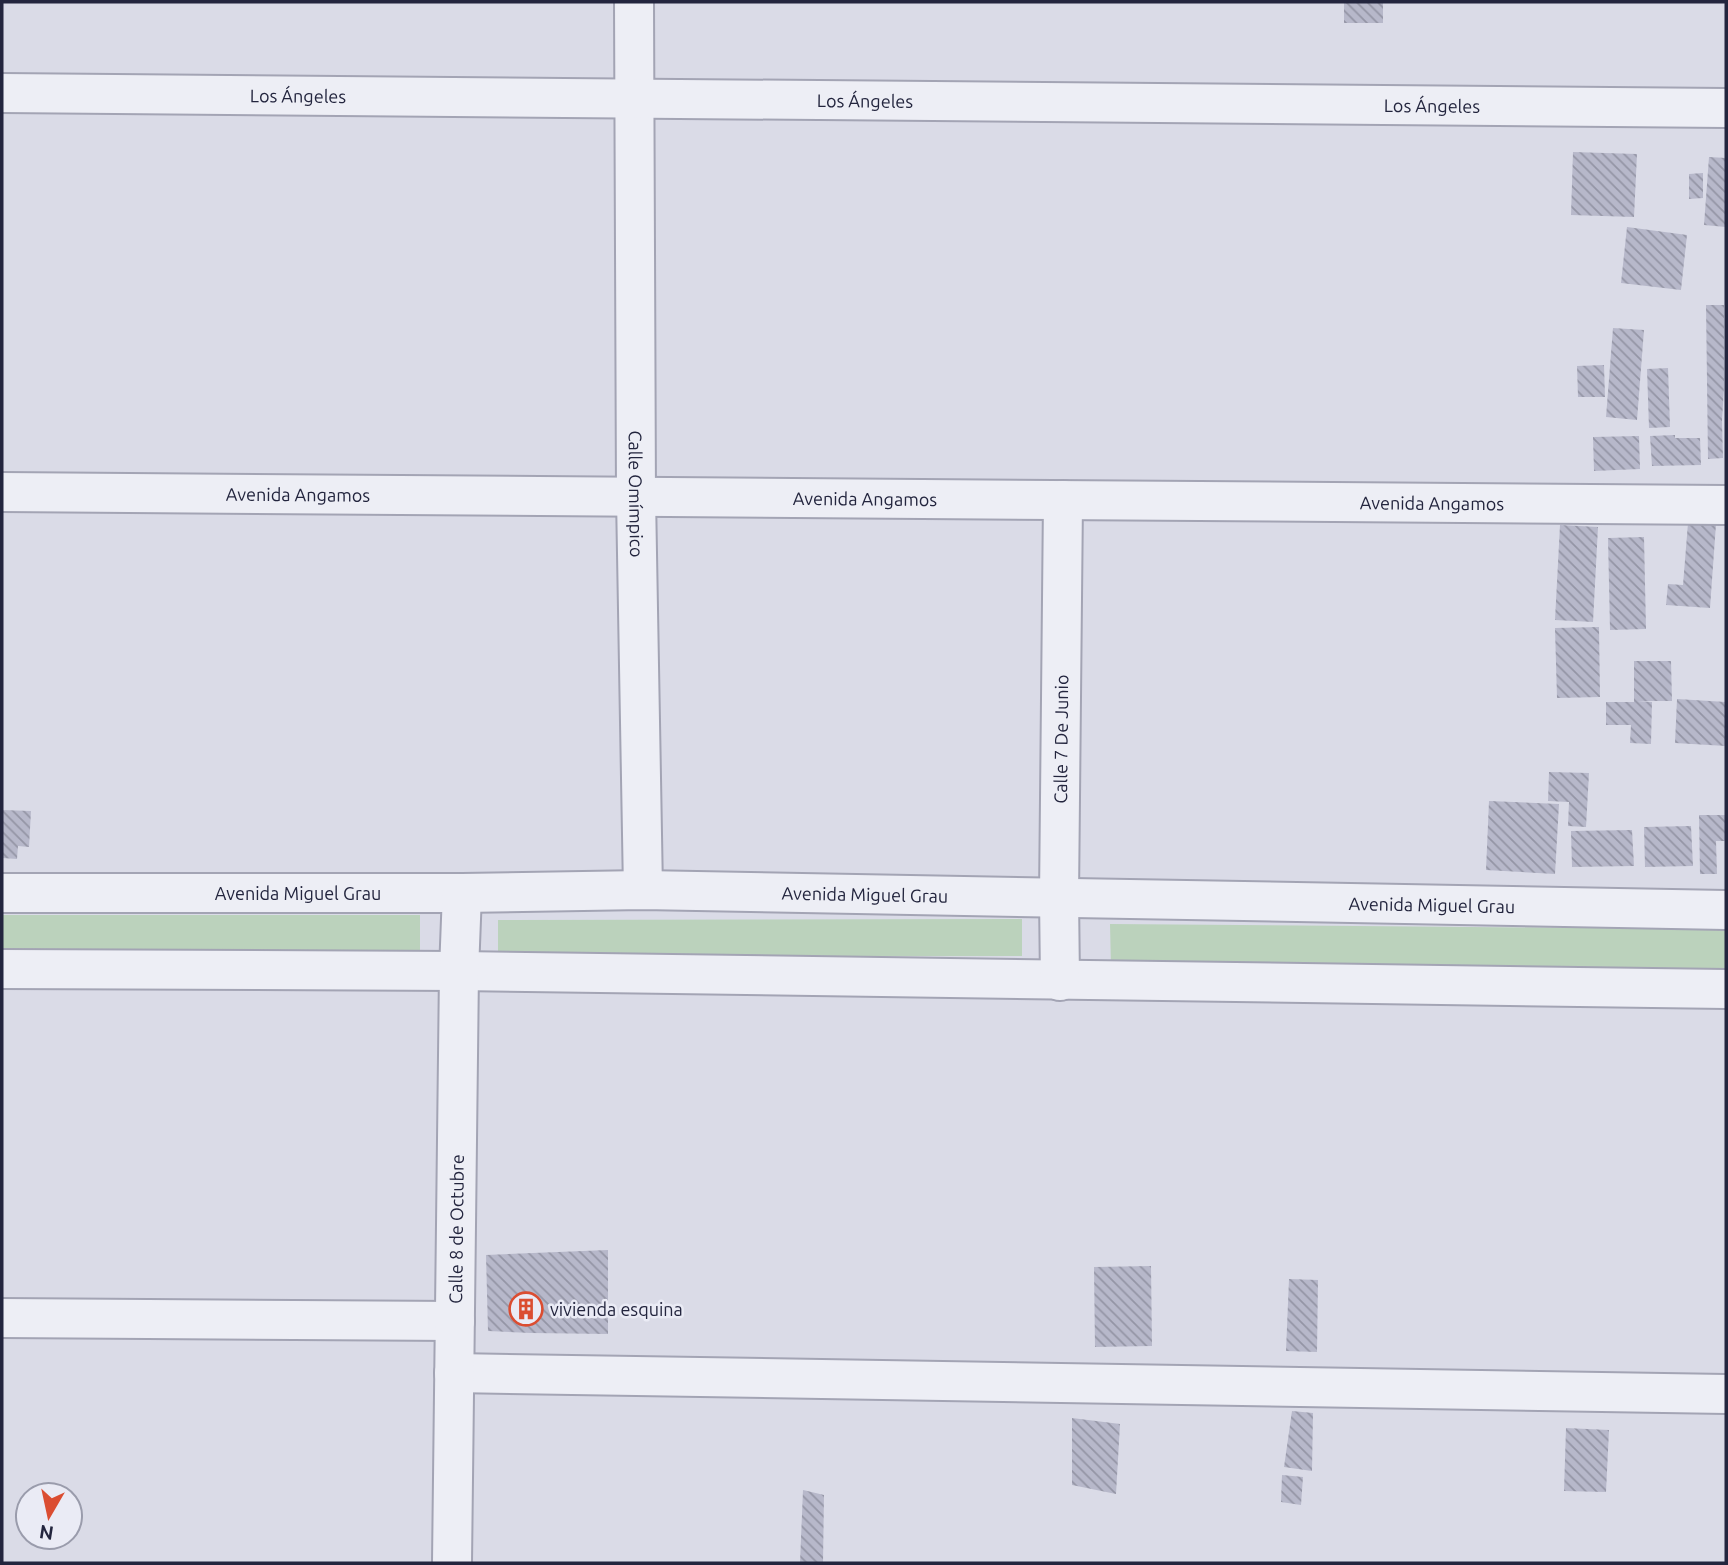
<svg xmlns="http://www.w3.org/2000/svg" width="1728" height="1565" font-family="Ubuntu,sans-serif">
<defs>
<pattern id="building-back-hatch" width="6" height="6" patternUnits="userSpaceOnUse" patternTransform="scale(1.75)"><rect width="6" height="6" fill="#b7b8ca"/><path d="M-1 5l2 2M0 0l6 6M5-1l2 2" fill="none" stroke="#9495a5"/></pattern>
</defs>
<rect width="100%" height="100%" fill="#dadbe7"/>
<!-- green -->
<path fill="#bbd2bc" d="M 2,915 L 420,915 L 420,955 L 2,955 Z
M 1022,919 L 1022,956 L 498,957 L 498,920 Z
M 1110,924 L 1726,929 L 1726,977 L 1111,967 Z"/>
<!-- building -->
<path fill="url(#building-back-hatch)" d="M 1344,2 L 1383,2 L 1383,23 L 1344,23 Z
M 1573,152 L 1637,154 L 1634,217 L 1571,215 Z
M 1709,157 L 1726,158 L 1726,227 L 1704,225 Z
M 1703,173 L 1703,198 L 1689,199 L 1689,174 Z
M 1627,227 L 1687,235 L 1681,290 L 1621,283 Z
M 1706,305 L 1724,305 L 1724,387 L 1722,421 L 1723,458 L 1708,459 Z
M 1613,328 L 1644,330 L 1637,420 L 1606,417 Z
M 1604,365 L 1605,397 L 1578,397 L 1577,366 Z
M 1668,368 L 1670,427 L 1649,428 L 1647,369 Z
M 1675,435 L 1675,438 L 1700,438 L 1701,465 L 1652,466 L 1650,436 Z
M 1639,436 L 1640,469 L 1594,471 L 1593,437 Z
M 1688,523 L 1716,524 L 1710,608 L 1666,605 L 1668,584 L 1683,585 Z
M 1560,525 L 1598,527 L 1593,622 L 1555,620 Z
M 1644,537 L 1646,629 L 1610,630 L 1608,538 Z
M 1599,627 L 1600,697 L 1557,698 L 1555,628 Z
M 1634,661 L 1671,661 L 1672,701 L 1637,701 L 1652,702 L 1651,744 L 1630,743 L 1631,725 L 1606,725 L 1606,702 L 1634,702 Z
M 1677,699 L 1726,702 L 1726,746 L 1675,743 Z
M 1549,772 L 1589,773 L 1586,827 L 1568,826 L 1569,802 L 1548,801 Z
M 1489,801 L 1559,804 L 1555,874 L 1486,870 Z
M 2,810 L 31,811 L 29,847 L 18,846 L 17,859 L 2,858 Z
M 1699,815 L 1726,815 L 1726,841 L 1716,841 L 1717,874 L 1700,874 Z
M 1691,826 L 1693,866 L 1645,867 L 1644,827 Z
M 1632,830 L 1634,866 L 1572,867 L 1571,831 Z
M 608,1250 L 608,1334 L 531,1333 L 488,1331 L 486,1255 Z
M 1151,1266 L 1152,1346 L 1095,1347 L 1094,1267 Z
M 1289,1279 L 1318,1280 L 1317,1352 L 1286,1351 Z
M 1292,1411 L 1313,1413 L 1312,1471 L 1284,1467 Z
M 1072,1418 L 1120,1424 L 1116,1494 L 1072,1485 Z
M 1566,1428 L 1609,1430 L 1606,1492 L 1564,1491 Z
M 1282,1475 L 1303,1477 L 1301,1505 L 1281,1502 Z
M 803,1490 L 824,1495 L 823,1563 L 800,1563 Z"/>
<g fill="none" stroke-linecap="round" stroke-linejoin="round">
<defs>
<g id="minor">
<path id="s1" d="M 634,2 L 636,497 L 643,890"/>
<path id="s2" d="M 2,93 L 1726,108"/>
<path id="s3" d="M 2,492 L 1726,505"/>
<path id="s4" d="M 2,893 L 462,893 L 643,890 L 1726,910"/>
<path d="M 2,969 L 459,971 L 1726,989"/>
<path id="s5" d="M 1060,981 L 1059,897 L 1063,500"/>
<path d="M 2,1318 L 455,1321"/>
<path d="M 454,1373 L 1726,1394"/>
<path id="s6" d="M 452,1563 L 459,971 L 462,893"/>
</g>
</defs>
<!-- minor casing -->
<use href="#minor" stroke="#a3a4b4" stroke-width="42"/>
<!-- minor -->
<use href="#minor" stroke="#edeef5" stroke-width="38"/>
</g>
<!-- icons -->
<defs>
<symbol id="building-ring" viewBox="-11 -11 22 22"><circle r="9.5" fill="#eaebf5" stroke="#db4d31" stroke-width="1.5"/><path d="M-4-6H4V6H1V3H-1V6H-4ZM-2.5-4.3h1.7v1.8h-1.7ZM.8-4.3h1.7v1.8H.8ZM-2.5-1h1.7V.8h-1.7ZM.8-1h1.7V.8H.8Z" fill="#db4d31"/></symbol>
</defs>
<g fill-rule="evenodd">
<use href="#building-ring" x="507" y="1290" width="38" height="38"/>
</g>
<g text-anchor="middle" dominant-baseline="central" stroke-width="5" stroke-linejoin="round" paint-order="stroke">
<!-- street labels -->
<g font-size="18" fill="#23253e" stroke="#eaebf5">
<text stroke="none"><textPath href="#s2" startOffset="296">Los Ángeles</textPath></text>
<text stroke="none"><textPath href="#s2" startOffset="863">Los Ángeles</textPath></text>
<text stroke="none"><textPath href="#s2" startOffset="1430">Los Ángeles</textPath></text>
<text stroke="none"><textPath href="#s3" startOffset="296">Avenida Angamos</textPath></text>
<text stroke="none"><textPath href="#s1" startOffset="492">Calle Omímpico</textPath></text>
<text stroke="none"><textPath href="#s3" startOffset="863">Avenida Angamos</textPath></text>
<text stroke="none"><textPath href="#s3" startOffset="1430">Avenida Angamos</textPath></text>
<text stroke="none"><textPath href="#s5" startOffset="242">Calle 7 De Junio</textPath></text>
<text stroke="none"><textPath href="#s4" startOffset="296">Avenida Miguel Grau</textPath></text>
<text stroke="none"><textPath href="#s4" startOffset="863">Avenida Miguel Grau</textPath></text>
<text stroke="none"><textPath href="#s4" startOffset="1430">Avenida Miguel Grau</textPath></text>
<text stroke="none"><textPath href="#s6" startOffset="334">Calle 8 de Octubre</textPath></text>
</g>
<!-- poi labels -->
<g font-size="18" fill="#23253e" stroke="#eaebf5" text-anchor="start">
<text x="550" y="1309">vivienda esquina</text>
</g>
</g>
<!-- border -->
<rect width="1728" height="1565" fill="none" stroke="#23253e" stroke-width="7"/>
<!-- north arrow -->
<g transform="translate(49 1516) rotate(189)"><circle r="33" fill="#eaebf5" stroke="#9a9cac" stroke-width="2"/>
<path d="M0-5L12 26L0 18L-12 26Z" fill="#db4d31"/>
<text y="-10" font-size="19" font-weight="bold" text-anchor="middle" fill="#23253e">N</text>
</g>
</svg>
